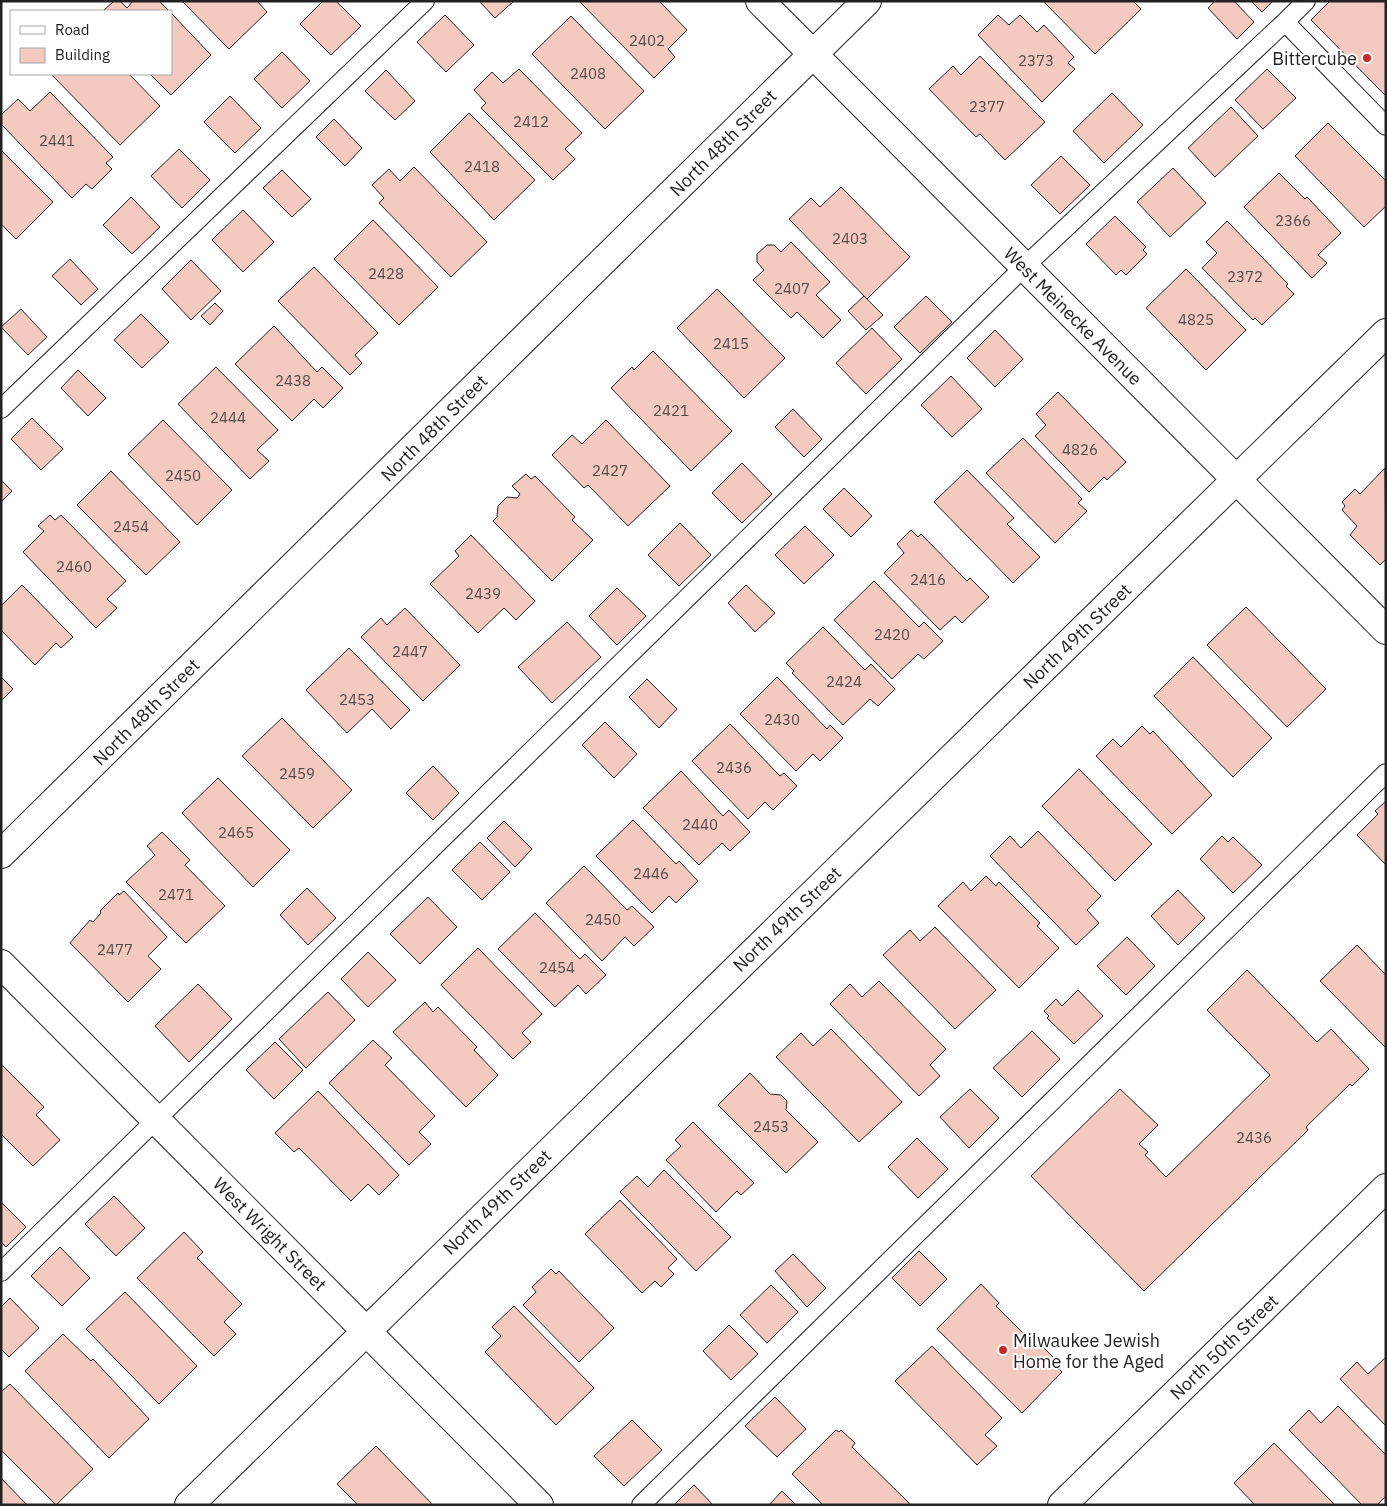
<svg xmlns="http://www.w3.org/2000/svg" width="1387" height="1506" font-family="'IBM Plex Sans',sans-serif">
<rect width="100%" height="100%" fill="#fff"/>
<!-- building -->
<path fill="#f3c9c0" stroke="#222" d="M 114,1 L 120,1 L 127,8 L 133,1 L 159,1 L 169,11 L 103,11 Z
M 182,1 L 257,1 L 267,12 L 229,49 Z
M 323,1 L 336,1 L 361,26 L 331,55 L 300,24 Z
M 479,1 L 514,1 L 495,18 Z
M 579,1 L 659,1 L 687,30 L 668,49 L 675,57 L 654,78 Z
M 1043,1 L 1133,1 L 1141,9 L 1095,54 Z
M 1215,1 L 1234,1 L 1254,22 L 1237,39 L 1208,8 Z
M 1251,1 L 1273,1 L 1262,12 Z
M 1330,1 L 1386,1 L 1386,96 L 1311,20 Z
M 171,13 L 211,55 L 171,95 L 150,74 L 171,74 Z
M 445,15 L 474,45 L 446,72 L 417,42 Z
M 998,15 L 1009,25 L 1020,15 L 1037,32 L 1044,25 L 1074,57 L 1068,63 L 1075,69 L 1042,102 L 978,35 Z
M 571,16 L 644,91 L 605,129 L 532,54 Z
M 282,52 L 310,81 L 282,108 L 254,79 Z
M 980,56 L 1045,122 L 1005,160 L 980,134 L 976,137 L 929,89 L 953,66 L 961,75 Z
M 519,69 L 582,133 L 565,149 L 575,159 L 553,180 L 481,108 L 486,103 L 474,90 L 492,72 L 503,83 Z
M 1267,69 L 1296,98 L 1263,129 L 1235,100 Z
M 386,70 L 415,101 L 395,120 L 365,91 Z
M 51,74 L 129,74 L 160,106 L 120,145 Z
M 50,92 L 113,157 L 106,163 L 112,169 L 92,189 L 86,184 L 72,198 L 1,124 L 1,115 L 18,99 L 30,111 Z
M 1112,93 L 1143,125 L 1104,163 L 1073,131 Z
M 230,96 L 261,128 L 235,153 L 204,122 Z
M 1231,107 L 1258,136 L 1215,177 L 1188,148 Z
M 469,113 L 535,180 L 494,220 L 430,152 Z
M 334,119 L 362,148 L 345,166 L 316,137 Z
M 1328,123 L 1386,181 L 1386,206 L 1364,227 L 1295,156 Z
M 179,149 L 210,180 L 182,208 L 151,176 Z
M 1,150 L 53,202 L 16,239 L 1,224 Z
M 1061,156 L 1090,185 L 1060,214 L 1031,185 Z
M 414,167 L 487,242 L 451,277 L 379,203 L 384,198 L 372,185 L 389,169 L 400,181 Z
M 1173,168 L 1206,203 L 1170,237 L 1137,202 Z
M 282,170 L 311,199 L 292,217 L 263,188 Z
M 1279,173 L 1305,199 L 1307,197 L 1341,233 L 1318,255 L 1327,263 L 1312,278 L 1244,207 Z
M 841,187 L 910,257 L 867,299 L 789,219 L 811,198 L 820,207 Z
M 131,197 L 160,227 L 132,254 L 103,225 Z
M 243,210 L 274,242 L 243,272 L 212,240 Z
M 1115,216 L 1146,247 L 1143,250 L 1147,254 L 1126,275 L 1121,270 L 1116,275 L 1086,244 Z
M 373,220 L 438,287 L 399,325 L 334,259 Z
M 1227,221 L 1288,284 L 1286,286 L 1294,294 L 1262,325 L 1255,318 L 1253,320 L 1202,268 L 1217,253 L 1206,242 Z
M 791,242 L 830,282 L 816,295 L 841,320 L 823,338 L 797,312 L 791,318 L 753,280 L 764,270 L 757,262 L 757,254 L 767,245 L 774,245 L 781,252 Z
M 70,259 L 98,289 L 81,305 L 52,276 Z
M 191,260 L 221,291 L 191,320 L 162,289 Z
M 314,267 L 378,333 L 355,355 L 362,363 L 350,375 L 278,301 Z
M 1186,269 L 1246,330 L 1206,370 L 1146,308 Z
M 717,289 L 785,358 L 744,398 L 677,328 Z
M 864,296 L 883,315 L 866,330 L 848,311 Z
M 926,296 L 952,322 L 920,353 L 894,327 Z
M 215,303 L 223,311 L 210,325 L 201,316 Z
M 21,309 L 47,337 L 28,355 L 1,327 Z
M 141,314 L 169,342 L 142,368 L 114,340 Z
M 274,326 L 317,372 L 322,367 L 343,388 L 323,408 L 314,399 L 292,421 L 235,364 Z
M 872,328 L 902,359 L 866,394 L 836,363 Z
M 995,330 L 1023,359 L 995,387 L 967,358 Z
M 653,351 L 732,431 L 691,471 L 611,388 L 632,367 L 634,370 Z
M 216,367 L 278,430 L 257,450 L 269,461 L 250,479 L 178,404 Z
M 78,370 L 106,398 L 88,416 L 61,388 Z
M 951,376 L 982,409 L 952,437 L 921,405 Z
M 1058,392 L 1126,462 L 1107,480 L 1104,477 L 1089,492 L 1035,436 L 1046,425 L 1036,414 Z
M 793,409 L 822,439 L 804,457 L 775,427 Z
M 32,418 L 63,449 L 41,470 L 11,439 Z
M 163,420 L 232,490 L 197,525 L 128,454 Z
M 606,420 L 670,486 L 628,526 L 588,485 L 584,488 L 552,455 L 572,435 L 582,444 Z
M 1023,438 L 1082,499 L 1078,503 L 1087,511 L 1055,543 L 986,473 Z
M 742,463 L 772,494 L 742,523 L 712,493 Z
M 1385,468 L 1386,559 L 1380,565 L 1350,535 L 1357,526 L 1342,510 L 1345,506 L 1342,502 L 1355,489 L 1360,494 Z
M 967,470 L 1014,518 L 1007,524 L 1040,557 L 1013,583 L 934,502 Z
M 111,471 L 180,542 L 146,575 L 77,505 Z
M 526,474 L 531,479 L 535,476 L 575,517 L 572,520 L 593,540 L 552,581 L 493,521 L 497,517 L 498,506 L 507,497 L 517,498 L 520,494 L 512,486 Z
M 1,480 L 12,491 L 1,502 Z
M 844,488 L 872,516 L 851,537 L 823,509 Z
M 50,515 L 55,520 L 61,515 L 126,581 L 107,599 L 117,608 L 96,628 L 23,552 L 44,531 L 38,526 Z
M 680,523 L 711,555 L 679,586 L 648,555 Z
M 805,526 L 834,555 L 804,584 L 775,555 Z
M 911,530 L 918,537 L 921,534 L 967,581 L 970,578 L 989,597 L 962,623 L 955,616 L 940,630 L 884,573 L 904,553 L 897,544 Z
M 471,535 L 535,601 L 516,620 L 504,608 L 478,633 L 430,584 L 459,556 L 455,551 Z
M 874,581 L 919,627 L 924,622 L 943,641 L 924,659 L 918,654 L 892,679 L 834,620 Z
M 22,585 L 73,637 L 61,648 L 56,643 L 35,665 L 1,630 L 1,606 Z
M 746,585 L 775,613 L 755,632 L 728,603 Z
M 617,588 L 646,616 L 617,645 L 589,616 Z
M 1246,607 L 1326,689 L 1287,727 L 1207,645 Z
M 405,608 L 460,665 L 423,701 L 361,637 L 381,618 L 387,625 Z
M 567,622 L 601,657 L 552,703 L 518,667 Z
M 823,627 L 865,670 L 871,664 L 895,689 L 878,706 L 870,699 L 843,725 L 792,673 L 794,671 L 786,663 Z
M 349,648 L 410,710 L 391,729 L 372,709 L 347,733 L 306,690 Z
M 1193,657 L 1272,738 L 1233,777 L 1154,696 Z
M 1,677 L 13,689 L 1,701 Z
M 777,677 L 827,729 L 830,725 L 843,738 L 820,761 L 813,754 L 796,771 L 740,714 Z
M 647,679 L 677,709 L 659,728 L 629,697 Z
M 282,718 L 352,790 L 313,828 L 242,756 Z
M 605,722 L 637,754 L 614,778 L 582,745 Z
M 730,724 L 780,776 L 784,773 L 797,786 L 773,810 L 765,802 L 748,819 L 692,761 Z
M 1142,726 L 1150,734 L 1153,731 L 1212,795 L 1172,834 L 1096,756 L 1113,739 L 1121,747 Z
M 433,766 L 459,793 L 433,820 L 406,793 Z
M 1079,769 L 1152,844 L 1115,881 L 1042,806 Z
M 681,771 L 723,816 L 729,810 L 750,832 L 730,851 L 722,843 L 699,865 L 643,808 Z
M 218,778 L 290,850 L 253,887 L 182,813 Z
M 1386,801 L 1386,865 L 1357,835 L 1378,814 L 1375,811 Z
M 633,820 L 676,864 L 679,861 L 698,881 L 676,903 L 669,896 L 652,913 L 596,856 Z
M 504,821 L 532,849 L 515,867 L 487,838 Z
M 1038,831 L 1101,896 L 1087,910 L 1099,923 L 1076,945 L 990,856 L 1010,836 L 1021,848 Z
M 162,832 L 190,860 L 185,865 L 225,906 L 186,943 L 126,882 L 155,855 L 147,846 Z
M 1222,836 L 1228,842 L 1233,837 L 1262,865 L 1233,893 L 1200,859 Z
M 480,842 L 510,872 L 482,900 L 452,870 Z
M 584,866 L 627,910 L 632,906 L 654,927 L 634,946 L 625,937 L 602,961 L 546,903 Z
M 986,876 L 996,886 L 999,882 L 1040,923 L 1037,926 L 1059,948 L 1019,988 L 938,906 L 963,882 L 971,891 Z
M 307,888 L 336,918 L 308,945 L 280,915 Z
M 1178,890 L 1205,918 L 1178,945 L 1151,916 Z
M 124,891 L 167,937 L 148,956 L 161,969 L 128,1002 L 70,943 L 90,920 L 93,922 L 101,913 L 100,911 L 118,893 L 119,895 Z
M 428,897 L 457,927 L 420,964 L 390,934 Z
M 535,913 L 580,959 L 585,954 L 606,975 L 586,994 L 578,985 L 555,1007 L 498,949 Z
M 935,927 L 996,990 L 955,1029 L 883,955 L 910,930 L 920,941 Z
M 1127,937 L 1155,966 L 1126,995 L 1097,966 Z
M 1357,945 L 1386,975 L 1386,1048 L 1320,981 Z
M 478,948 L 542,1014 L 522,1033 L 531,1042 L 513,1059 L 441,985 Z
M 368,952 L 396,980 L 368,1007 L 341,979 Z
M 1247,970 L 1317,1042 L 1331,1029 L 1369,1069 L 1352,1086 L 1350,1084 L 1306,1127 L 1308,1130 L 1144,1291 L 1031,1176 L 1120,1089 L 1158,1125 L 1139,1144 L 1148,1152 L 1145,1155 L 1166,1177 L 1270,1075 L 1207,1010 Z
M 879,981 L 946,1049 L 930,1065 L 940,1076 L 919,1096 L 830,1004 L 850,984 L 862,997 Z
M 198,984 L 232,1019 L 189,1062 L 155,1026 Z
M 1078,990 L 1103,1016 L 1074,1044 L 1047,1018 L 1049,1016 L 1044,1011 L 1056,999 L 1062,1006 Z
M 328,992 L 355,1020 L 306,1068 L 279,1039 Z
M 425,1002 L 433,1012 L 438,1007 L 477,1047 L 474,1050 L 498,1075 L 466,1107 L 393,1032 Z
M 831,1029 L 902,1102 L 859,1142 L 776,1057 L 801,1033 L 813,1046 Z
M 1032,1031 L 1060,1059 L 1022,1097 L 993,1068 Z
M 373,1040 L 392,1058 L 385,1065 L 435,1116 L 419,1132 L 431,1144 L 409,1165 L 329,1083 Z
M 275,1042 L 303,1070 L 274,1099 L 246,1070 Z
M 1,1064 L 44,1107 L 36,1115 L 60,1140 L 33,1166 L 1,1134 Z
M 750,1073 L 770,1094 L 781,1095 L 787,1101 L 786,1110 L 818,1142 L 786,1173 L 718,1105 Z
M 970,1089 L 999,1118 L 969,1148 L 940,1117 Z
M 318,1091 L 399,1175 L 379,1195 L 368,1184 L 351,1201 L 299,1148 L 294,1152 L 275,1133 Z
M 693,1122 L 754,1183 L 741,1195 L 737,1191 L 716,1212 L 666,1160 L 681,1146 L 675,1140 Z
M 917,1138 L 948,1169 L 918,1198 L 888,1167 Z
M 664,1170 L 731,1237 L 696,1271 L 620,1192 L 637,1176 L 648,1187 Z
M 114,1196 L 145,1228 L 116,1256 L 85,1224 Z
M 620,1200 L 677,1259 L 668,1268 L 674,1274 L 661,1287 L 655,1281 L 642,1293 L 585,1234 Z
M 1,1202 L 26,1227 L 6,1247 L 1,1242 Z
M 184,1232 L 203,1252 L 197,1258 L 242,1304 L 224,1322 L 236,1334 L 214,1356 L 137,1278 Z
M 60,1247 L 90,1278 L 62,1306 L 31,1276 Z
M 919,1251 L 947,1279 L 920,1306 L 892,1278 Z
M 793,1254 L 826,1288 L 807,1307 L 775,1271 Z
M 551,1269 L 556,1274 L 559,1271 L 614,1328 L 579,1362 L 523,1305 L 536,1292 L 532,1287 Z
M 981,1284 L 999,1303 L 996,1306 L 1030,1340 L 1033,1337 L 1057,1361 L 1054,1364 L 1062,1372 L 1022,1413 L 937,1329 Z
M 771,1285 L 798,1312 L 767,1343 L 740,1315 Z
M 125,1292 L 197,1366 L 159,1404 L 86,1329 Z
M 10,1298 L 39,1328 L 9,1357 L 1,1349 L 1,1307 Z
M 514,1306 L 594,1388 L 556,1425 L 485,1352 L 501,1336 L 492,1327 Z
M 729,1325 L 758,1354 L 731,1380 L 703,1351 Z
M 63,1334 L 91,1361 L 93,1359 L 149,1419 L 109,1458 L 25,1371 Z
M 932,1346 L 1002,1418 L 985,1435 L 997,1446 L 977,1465 L 895,1381 Z
M 1386,1357 L 1386,1426 L 1340,1379 L 1357,1362 L 1368,1374 Z
M 10,1384 L 93,1469 L 56,1505 L 1,1450 L 1,1392 Z
M 775,1397 L 806,1429 L 777,1457 L 745,1426 Z
M 1338,1406 L 1386,1455 L 1386,1496 L 1377,1505 L 1362,1505 L 1289,1430 L 1309,1410 L 1321,1423 Z
M 632,1420 L 662,1450 L 624,1486 L 594,1456 Z
M 836,1430 L 839,1432 L 841,1430 L 855,1443 L 852,1447 L 911,1505 L 823,1505 L 792,1474 Z
M 1274,1443 L 1335,1505 L 1255,1505 L 1234,1483 Z
M 376,1446 L 433,1505 L 358,1505 L 337,1484 Z
M 1,1478 L 27,1505 L 1,1505 Z
M 694,1485 L 713,1505 L 674,1505 Z
M 782,1491 L 796,1505 L 769,1505 Z"/>
<g fill="none" stroke-linecap="round" stroke-linejoin="round">
<defs>
<path id="service" d="M 1306,1 L 1285,22 L 1386,126
M 1,409 L 425,1
M 1,1272 L 1024,267 L 1285,22
M 641,1505 L 1386,773"/>
<path id="minor" d="M 760,1 L 1386,630
M 1,854 L 867,1
M 1,964 L 539,1505
M 189,1505 L 1386,333
M 1062,1505 L 1386,1188"/>
</defs>
<!-- service casing -->
<use href="#service" stroke="#222" stroke-width="20"/>
<!-- minor casing -->
<use href="#minor" stroke="#222" stroke-width="30"/>
<!-- service -->
<use href="#service" stroke="#fff" stroke-width="18"/>
<!-- minor -->
<use href="#minor" stroke="#fff" stroke-width="28"/>
</g>
<!-- markers -->
<g fill="#c62828" stroke="#fff" stroke-width="2">
<circle cx="1367" cy="58" r="5"/>
<circle cx="1003" cy="1350" r="5"/>
</g>
<g text-anchor="middle" dominant-baseline="central" stroke-width="4" stroke-linejoin="round" paint-order="stroke">
<!-- number labels -->
<g font-size="15" fill="#564c4a">
<text x="647" y="40">2402</text>
<text x="1036" y="60">2373</text>
<text x="588" y="73">2408</text>
<text x="987" y="106">2377</text>
<text x="531" y="121">2412</text>
<text x="57" y="140">2441</text>
<text x="482" y="166">2418</text>
<text x="1293" y="220">2366</text>
<text x="850" y="238">2403</text>
<text x="386" y="273">2428</text>
<text x="1245" y="276">2372</text>
<text x="792" y="288">2407</text>
<text x="1196" y="319">4825</text>
<text x="731" y="343">2415</text>
<text x="293" y="380">2438</text>
<text x="671" y="410">2421</text>
<text x="228" y="417">2444</text>
<text x="1080" y="449">4826</text>
<text x="610" y="470">2427</text>
<text x="183" y="475">2450</text>
<text x="131" y="526">2454</text>
<text x="74" y="566">2460</text>
<text x="928" y="579">2416</text>
<text x="483" y="593">2439</text>
<text x="892" y="634">2420</text>
<text x="410" y="651">2447</text>
<text x="844" y="681">2424</text>
<text x="357" y="699">2453</text>
<text x="782" y="719">2430</text>
<text x="734" y="767">2436</text>
<text x="297" y="773">2459</text>
<text x="700" y="824">2440</text>
<text x="236" y="832">2465</text>
<text x="651" y="873">2446</text>
<text x="176" y="894">2471</text>
<text x="603" y="919">2450</text>
<text x="115" y="949">2477</text>
<text x="557" y="967">2454</text>
<text x="771" y="1126">2453</text>
<text x="1254" y="1137">2436</text>
</g>
<!-- poi labels -->
<g font-size="18" fill="#222" stroke="#fff" text-anchor="end">
<text x="1357" y="58">Bittercube</text>
<text x="1013" y="1340" text-anchor="start">Milwaukee Jewish<tspan x="1013" dy="21">Home for the Aged</tspan></text>
</g>
<!-- street labels -->
<g font-size="18" fill="#222" stroke="#fff">
<text transform="translate(723 143) rotate(-45)">North 48th Street</text>
<text transform="translate(1073 316) rotate(45)">West Meinecke Avenue</text>
<text transform="translate(434 428) rotate(-45)">North 48th Street</text>
<text transform="translate(1077 636) rotate(-44)">North 49th Street</text>
<text transform="translate(146 712) rotate(-45)">North 48th Street</text>
<text transform="translate(787 919) rotate(-44)">North 49th Street</text>
<text transform="translate(497 1202) rotate(-44)">North 49th Street</text>
<text transform="translate(270 1234) rotate(45)">West Wright Street</text>
<text transform="translate(1224 1347) rotate(-44)">North 50th Street</text>
</g>
</g>
<!-- border -->
<rect width="1387" height="1506" fill="none" stroke="#222222" stroke-width="5"/>
<!-- legend -->
<rect x="10" y="10" width="162" height="65" fill="#ffffff" stroke="#a7a7a7"/>
<rect x="20" y="26" width="25" height="8" fill="#ffffff" stroke="#a7a7a7"/>
<text x="55" y="35" font-size="15" fill="#222222">Road</text>
<rect x="20" y="48" width="25" height="15" fill="#f3c9c0" stroke="#a7a7a7"/>
<text x="55" y="60" font-size="15" fill="#222222">Building</text>
</svg>
